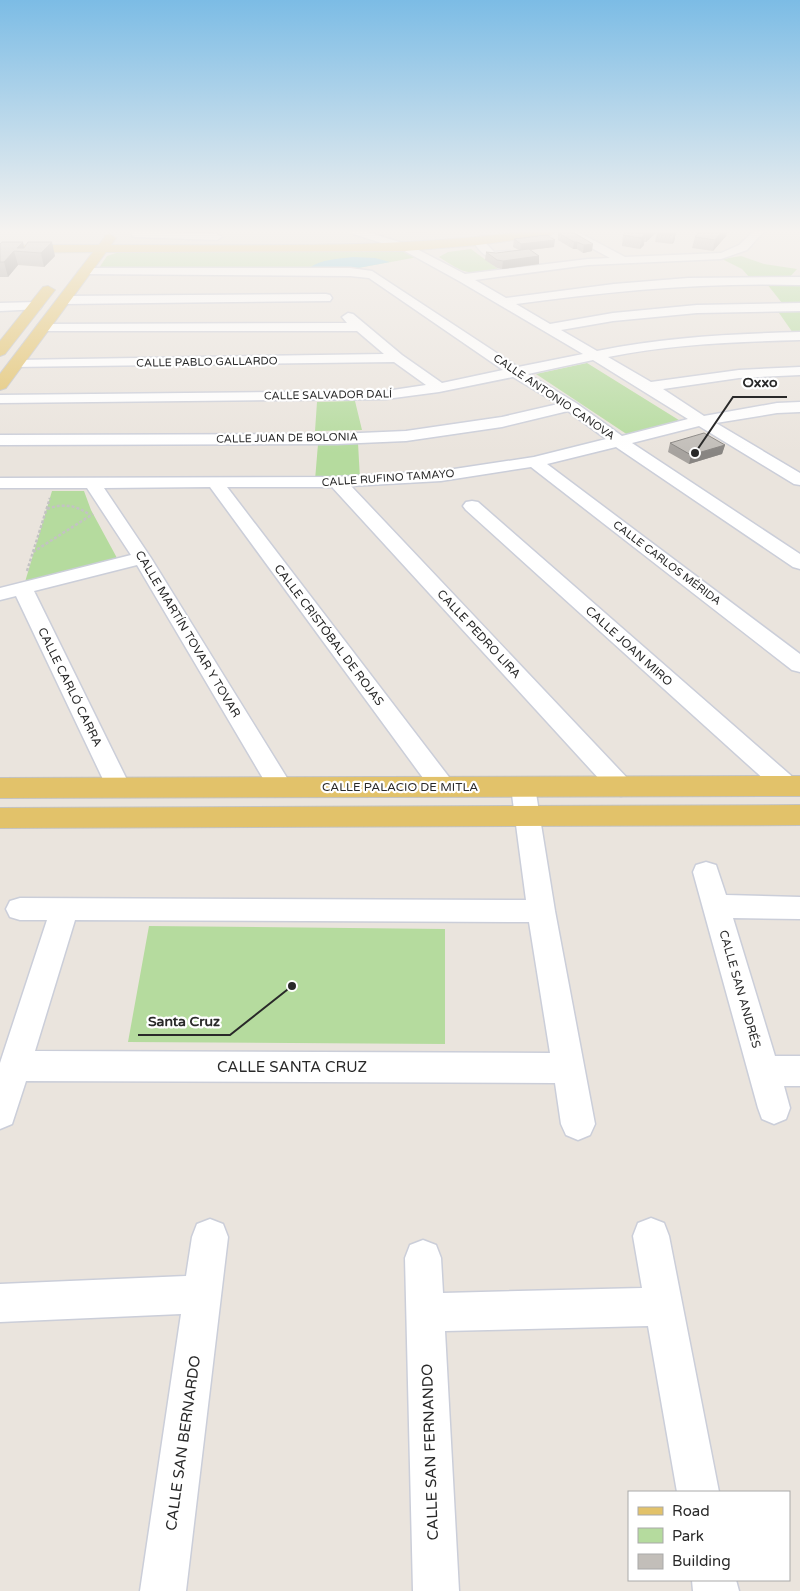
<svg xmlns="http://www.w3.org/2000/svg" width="800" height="1591" font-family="'Varela Round',sans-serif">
<rect width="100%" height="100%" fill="#eae4dd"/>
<!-- green -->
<path fill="#b5db9e" d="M 471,249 L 498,269 C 467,275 465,274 439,257 L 448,252 Z
M 122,251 L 405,252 L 418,257 L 358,268 L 99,268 L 107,256 Z
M 741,256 L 764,264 L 797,269 L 788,279 L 750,278 L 742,269 L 722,259 Z
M 767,284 L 800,284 L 800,303 L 782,303 Z
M 777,310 L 800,310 L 800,333 L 793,333 Z
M 587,363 L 682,422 L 628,435 L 536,374 Z
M 355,401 L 362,430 L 315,431 L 317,402 Z
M 358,443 L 360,479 L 315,480 L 318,444 Z
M 52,491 L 84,491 L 91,510 L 117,558 L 25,582 Z
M 149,926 L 445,929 L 445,1044 L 128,1042 Z"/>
<!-- water -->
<path fill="#7ac9e1" d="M 353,257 L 375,258 L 390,262 L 358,268 L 309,268 C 322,259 337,259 353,257 Z"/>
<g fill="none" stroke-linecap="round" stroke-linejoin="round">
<defs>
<path id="minor" d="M 132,231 L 217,234 L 222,237 L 217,240 L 136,237 L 132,236 Z
M 349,231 L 364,231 L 409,245 L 465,274 L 588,259 L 610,258 L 564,233 L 563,231 L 576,231 L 625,257 L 721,253 L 739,245 L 754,231 L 764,231 L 747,250 L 721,259 L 588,265 L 475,280 L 506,298 L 614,284 L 688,278 L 800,277 L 800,285 C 705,282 611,291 516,304 L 550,324 L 613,313 L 697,305 L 800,303 L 800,311 L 697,313 L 613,321 L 561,330 L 597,351 C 665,337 731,334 800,332 L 800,340 C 735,342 671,344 608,357 L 651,382 L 739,370 L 800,367 L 800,375 L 739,378 L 663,389 L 704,416 L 777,403 L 800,402 L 800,412 L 777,413 L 716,423 L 800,473 L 800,485 L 794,484 L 699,426 L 632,443 L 800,554 L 800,569 L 793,567 L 616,447 L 547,464 L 800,654 L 800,672 L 792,670 L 531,467 L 441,481 L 351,486 L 630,781 L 633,787 L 630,793 L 621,796 L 612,793 L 332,487 L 227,487 L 452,781 L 455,787 L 452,793 L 443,796 L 434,793 L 210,487 L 104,488 L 151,558 L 292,786 L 289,792 L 280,795 L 271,792 L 137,565 L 34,591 L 130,786 L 127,792 L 118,795 L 109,792 L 16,596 L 0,600 L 0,588 L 131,555 L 87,488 L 0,488 L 0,478 L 337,477 L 441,471 L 534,457 L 606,439 L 568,411 L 502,427 L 406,441 L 337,444 L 0,445 L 0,435 L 337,434 L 406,431 L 502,417 L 558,404 L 513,377 L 439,392 L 386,399 L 0,403 L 0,395 L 386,391 L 426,385 L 394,362 L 11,367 L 9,364 L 11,361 L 16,360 L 384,354 L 357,331 L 38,331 L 36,328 L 38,325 L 43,324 L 347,323 L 342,317 L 348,313 L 353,314 L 402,355 L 442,383 L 503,370 L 369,278 L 350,276 L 80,274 L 78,272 L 80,270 L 84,268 L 350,268 L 372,271 L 518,367 L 583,354 L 459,281 L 401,249 L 350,233 ZM 593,360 L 688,419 L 622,436 L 576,403 L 528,374 Z
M 478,238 L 482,239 L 494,252 L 510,251 L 516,254 L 514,256 C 493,261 484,259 473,241 Z
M 326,294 L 330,295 L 332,298 L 330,301 L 64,304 L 58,300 L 64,296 Z
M 36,302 L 42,306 L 40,309 L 0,311 L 0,303 Z
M 472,501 L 478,502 L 796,780 L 799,786 L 796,792 L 787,795 L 778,792 L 466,510 L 463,506 L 466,502 Z
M 523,778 L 532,781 L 535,787 L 555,911 L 595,1124 L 590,1135 L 578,1140 L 566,1135 L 561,1124 L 555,1083 L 26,1081 L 12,1124 L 0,1129 L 0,1063 L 47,920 L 20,920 L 10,917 L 6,909 L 10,901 L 20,898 L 526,900 L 511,787 L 514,781 ZM 75,920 L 529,922 L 550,1053 L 35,1051 Z
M 706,862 L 716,865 L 726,895 L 800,897 L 800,919 L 733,918 L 775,1056 L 800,1056 L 800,1086 L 784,1086 L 790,1108 L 786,1119 L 774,1124 L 762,1119 L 758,1108 L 693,872 L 696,865 Z
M 651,1218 L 664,1223 L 669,1236 L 719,1492 L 677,1492 L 648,1326 L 445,1331 L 459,1591 L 413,1591 L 405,1258 L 410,1245 L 423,1240 L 436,1245 L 441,1258 L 443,1293 L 642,1288 L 633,1236 L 638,1223 Z
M 210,1219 L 223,1224 L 228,1237 L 186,1591 L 140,1591 L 181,1314 L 0,1322 L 0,1284 L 186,1276 L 192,1237 L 197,1224 Z
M 692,1580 L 736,1580 L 739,1591 L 693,1591 Z"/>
<path id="major" d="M 527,231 L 556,231 L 550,235 L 478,245 L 405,251 L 106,252 L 6,388 L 0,390 L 0,374 L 93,252 L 0,253 L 0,245 L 99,245 L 106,235 L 110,234 L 116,238 L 111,245 C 250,244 389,250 527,231 Z
M 48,286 L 55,290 L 5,354 L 0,356 L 0,341 L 43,287 Z
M 800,776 L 800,796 L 0,798 L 0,778 Z
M 800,805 L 800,825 L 0,828 L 0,808 Z"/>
</defs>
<!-- minor casing -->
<use href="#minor" stroke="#cbced9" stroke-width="3"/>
<!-- major casing -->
<use href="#major" stroke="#c3c3c3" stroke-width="2"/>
<!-- path -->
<path stroke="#c3c3c3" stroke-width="2.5" stroke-dasharray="3 2" stroke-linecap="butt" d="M 47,509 C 63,503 76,505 90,515
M 33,552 L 93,514
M 27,571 L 50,498"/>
<!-- minor -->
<use href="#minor" fill="#fff" fill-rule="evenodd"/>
<!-- major -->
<use href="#major" fill="#e2c26a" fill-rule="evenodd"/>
</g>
<!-- wall -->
<path fill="#a7a39f" d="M 404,231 L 439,231 L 439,232 L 405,233 Z
M 571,231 L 592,251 L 583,253 L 577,249 L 573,249 L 558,240 L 558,233 Z
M 628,231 L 670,231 L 676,232 L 674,242 L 672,244 L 655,242 L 657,232 L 646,242 L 644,242 L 644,245 L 640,249 L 622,246 L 623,235 Z
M 697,231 L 727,231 L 726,236 L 713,251 L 692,248 L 695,237 L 700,231 Z
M 514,239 L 554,247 L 530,250 L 539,256 L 539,264 L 502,269 L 497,268 L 485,260 L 486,252 L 496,253 L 519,250 L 513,247 Z
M 23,242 L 24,247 L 55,256 L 44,267 L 18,265 L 8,277 L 0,277 L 0,244 Z
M 670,443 L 725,445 L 722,454 L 689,464 L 668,452 Z"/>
<!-- shaded-wall -->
<path fill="#888582" d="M 647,231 L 658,231 L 646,242 Z
M 723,231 L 727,231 L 726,236 L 713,251 L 715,240 Z
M 676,232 L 674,242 L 672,244 L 674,234 Z
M 645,234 L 644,245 L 640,249 L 641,238 Z
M 555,240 L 554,247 L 520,251 L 521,244 Z
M 23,242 L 25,252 L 17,248 Z
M 52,242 L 55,256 L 44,267 L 41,253 Z
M 574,242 L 577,242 L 577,249 L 573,249 Z
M 593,244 L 592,251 L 583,253 L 584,245 Z
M 14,251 L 18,265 L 8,277 L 4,262 Z
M 539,256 L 539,264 L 502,269 L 503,261 Z
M 725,445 L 722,454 L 689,464 L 691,455 Z"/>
<!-- building -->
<path fill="#c2beb9" stroke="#888582" d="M 571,231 L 593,244 L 584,245 L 577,242 L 574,242 L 558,233 Z
M 627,231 L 645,234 L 641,238 L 623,235 Z
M 657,231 L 670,231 L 676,232 L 674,234 Z
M 700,231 L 723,231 L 715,240 L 695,237 Z
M 547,235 L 555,240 L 521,244 L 514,239 Z
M 2,242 L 23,242 L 17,248 L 24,248 L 28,242 L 52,242 L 41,253 L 14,251 L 4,262 L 0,262 L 0,244 Z
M 529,249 L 539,256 L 503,261 L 497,260 L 486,252 L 496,253 Z
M 704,433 L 725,445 L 691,455 L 670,443 Z"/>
<!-- sky -->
<linearGradient id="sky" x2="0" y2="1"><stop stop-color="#7cbce5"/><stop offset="0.51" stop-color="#f6f3f0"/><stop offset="1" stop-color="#f6f3f0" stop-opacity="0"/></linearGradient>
<rect width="800" height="453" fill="url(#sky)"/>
<g text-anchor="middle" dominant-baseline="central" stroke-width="4.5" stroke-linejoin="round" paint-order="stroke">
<!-- far-street labels -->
<g font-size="11" fill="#292929" stroke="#fff">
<text transform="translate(207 362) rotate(-1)">CALLE PABLO GALLARDO</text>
<text transform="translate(328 395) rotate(-1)">CALLE SALVADOR DALÍ</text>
<text transform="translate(554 397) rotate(34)">CALLE ANTONIO CANOVA</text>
<text transform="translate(287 438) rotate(-1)">CALLE JUAN DE BOLONIA</text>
<text transform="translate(388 478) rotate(-4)">CALLE RUFINO TAMAYO</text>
<text transform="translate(667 563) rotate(37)">CALLE CARLOS MÉRIDA</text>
</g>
<!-- street labels -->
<g font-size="12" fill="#292929" stroke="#fff">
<text transform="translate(188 634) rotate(59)">CALLE MARTÍN TOVAR Y TOVAR</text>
<text transform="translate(479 634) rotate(47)">CALLE PEDRO LIRA</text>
<text transform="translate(329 635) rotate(53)">CALLE CRISTÓBAL DE ROJAS</text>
<text transform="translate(629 646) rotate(42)">CALLE JOAN MIRO</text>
<text transform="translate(70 687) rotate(64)">CALLE CARLÓ CARRA</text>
<text x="400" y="787">CALLE PALACIO DE MITLA</text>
<text transform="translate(740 989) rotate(74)">CALLE SAN ANDRÉS</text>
</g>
<!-- near-street labels -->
<g font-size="15" fill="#292929" stroke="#fff">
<text x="292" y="1067">CALLE SANTA CRUZ</text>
<text transform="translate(183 1443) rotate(-82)">CALLE SAN BERNARDO</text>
<text transform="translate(430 1452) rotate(-92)">CALLE SAN FERNANDO</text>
</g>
</g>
<!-- callouts -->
<path fill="none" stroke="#292929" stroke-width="2" d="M695 453L733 397H787M292 986L230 1035H138"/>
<g fill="#292929" stroke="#fff" stroke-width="2">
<circle cx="695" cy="453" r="5"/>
<circle cx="292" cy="986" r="5"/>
</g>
<g font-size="14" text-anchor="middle" font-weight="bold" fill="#292929" stroke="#fff" stroke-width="4.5" stroke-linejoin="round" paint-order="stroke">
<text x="760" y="387">Oxxo</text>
<text x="184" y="1026">Santa Cruz</text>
</g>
<!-- legend -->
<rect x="628" y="1491" width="162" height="90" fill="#ffffff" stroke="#a9a9a9"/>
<rect x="638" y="1507" width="25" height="8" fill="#e2c26a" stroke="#a9a9a9"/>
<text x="672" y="1516" font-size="15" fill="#292929">Road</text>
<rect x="638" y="1528" width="25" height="15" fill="#b5db9e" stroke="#a9a9a9"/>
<text x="672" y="1541" font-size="15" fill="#292929">Park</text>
<rect x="638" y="1554" width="25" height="15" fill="#c2beb9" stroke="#a9a9a9"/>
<text x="672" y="1566" font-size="15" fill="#292929">Building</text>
</svg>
